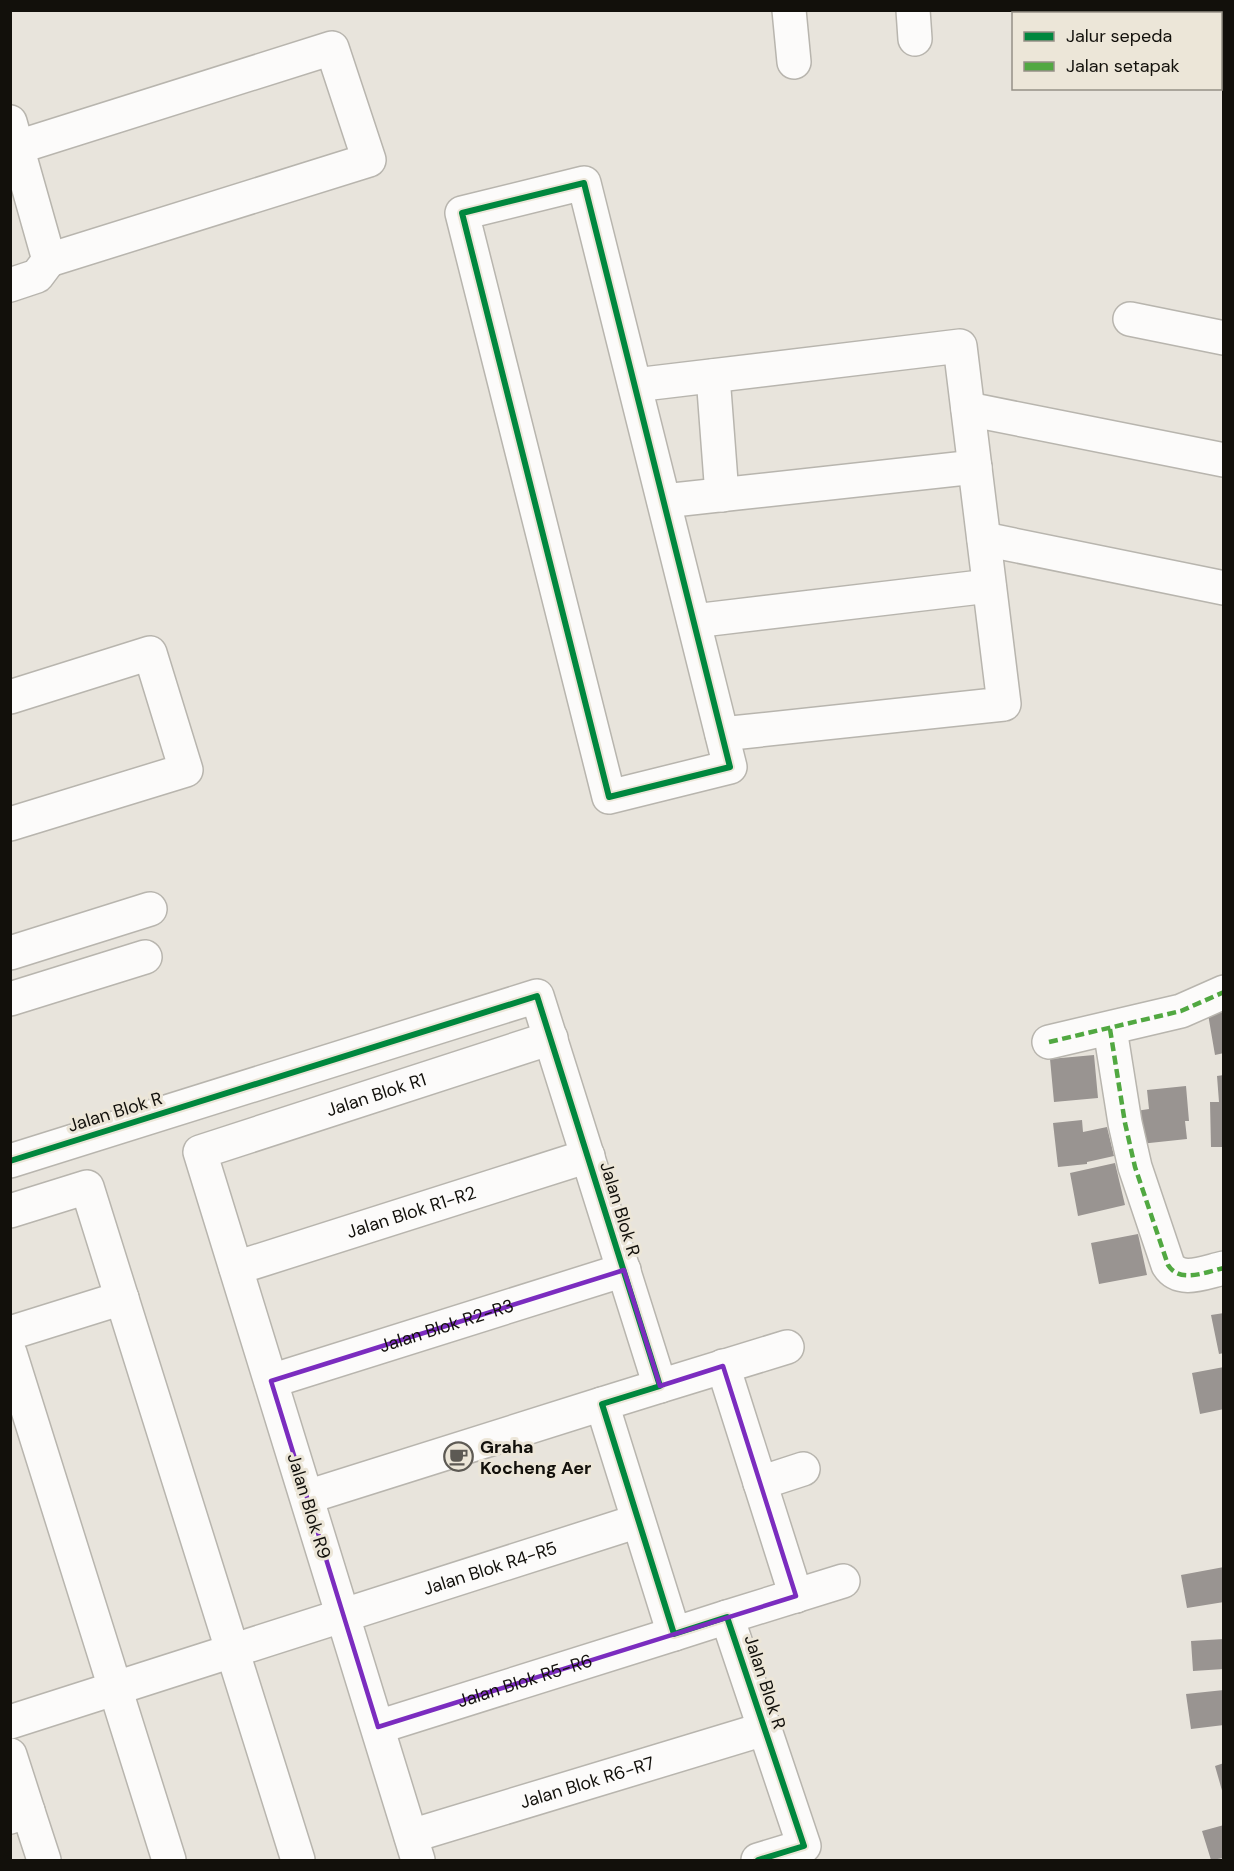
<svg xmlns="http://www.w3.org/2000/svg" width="1234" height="1871" font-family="'DM Sans',sans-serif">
<rect width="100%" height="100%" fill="#e8e4dc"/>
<!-- building -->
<path fill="#999491" d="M 1088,10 L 1122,10 L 1121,14 L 1087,14 Z
M 1210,10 L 1224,10 L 1224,44 L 1220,44 L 1220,14 L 1210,14 Z
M 1224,1012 L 1224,1053 L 1215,1055 L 1208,1014 Z
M 1094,1055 L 1098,1098 L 1054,1102 L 1050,1059 Z
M 1224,1075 L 1224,1147 L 1211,1147 L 1210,1102 L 1219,1102 L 1217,1076 Z
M 1186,1086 L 1189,1121 L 1185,1121 L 1187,1139 L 1140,1144 L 1136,1111 L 1149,1109 L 1147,1090 Z
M 1082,1120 L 1083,1132 L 1107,1127 L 1114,1156 L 1087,1162 L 1087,1164 L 1058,1167 L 1053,1123 Z
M 1115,1163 L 1125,1205 L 1078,1216 L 1070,1173 Z
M 1138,1234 L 1147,1275 L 1099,1284 L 1091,1243 Z
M 1224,1313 L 1224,1353 L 1219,1354 L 1211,1315 Z
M 1224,1367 L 1224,1409 L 1200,1414 L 1192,1373 Z
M 1224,1567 L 1224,1602 L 1187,1608 L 1181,1575 Z
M 1224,1639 L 1224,1669 L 1193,1671 L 1191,1641 Z
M 1224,1690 L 1224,1725 L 1191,1729 L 1186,1694 Z
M 1224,1763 L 1224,1794 L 1223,1794 L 1215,1766 Z
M 1224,1825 L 1224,1858 L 1211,1860 L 1202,1831 Z"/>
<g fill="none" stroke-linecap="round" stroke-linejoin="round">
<defs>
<g id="minor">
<path d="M 789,10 L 794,62"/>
<path d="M 913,10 L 915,39"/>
<path d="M 1039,14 L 1040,10"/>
<path d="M 1163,14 L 1164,10"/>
<path d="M 10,122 L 49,260 L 37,276 L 10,285"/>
<path d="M 18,147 L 332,48 L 369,160 L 49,260"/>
<path d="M 584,183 L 730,767 L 609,797 L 462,213 Z"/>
<path d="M 1130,319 L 1224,338"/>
<path d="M 713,376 L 722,495"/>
<path d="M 635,385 L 960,346 L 1004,704 L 722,734"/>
<path d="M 968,409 L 1224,460"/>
<path d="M 664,501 L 975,467"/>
<path d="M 984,539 L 1224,588"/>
<path d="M 694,621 L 989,586"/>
<path d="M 10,697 L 150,653 L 186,770 L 10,824"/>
<path d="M 10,953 L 150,909"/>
<path d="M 10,999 L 145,957"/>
<path d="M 1110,1029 L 1125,1123 L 1135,1167 L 1168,1265 C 1180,1284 1205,1272 1224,1268"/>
<path d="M 1049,1042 L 1181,1011 L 1224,992"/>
<path d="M 10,1161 L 537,996 L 660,1386 L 602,1404 L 674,1634 L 727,1617 L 804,1846 L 758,1860"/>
<path d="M 10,1211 L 87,1187 L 298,1860"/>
<path id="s1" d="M 236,1268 L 588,1156"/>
<path d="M 10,1333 L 122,1298"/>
<path d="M 10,1353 L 169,1860"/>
<path d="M 723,1366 L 796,1596"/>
<path id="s2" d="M 271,1381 L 624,1270"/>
<path d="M 660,1386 L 787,1347"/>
<path d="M 760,1483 L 803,1469"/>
<path d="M 307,1497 L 602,1404"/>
<path d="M 727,1617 L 843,1581"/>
<path id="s3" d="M 10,1722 L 638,1521"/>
<path id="s4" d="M 378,1727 L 674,1634"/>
<path d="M 10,1755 L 28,1811"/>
<path d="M 10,1817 L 28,1811 L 44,1860"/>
<path id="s5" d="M 411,1836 L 764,1729"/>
<path id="s6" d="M 418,1860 L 200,1152 L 551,1038"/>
</g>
</defs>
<!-- minor casing -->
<use href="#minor" stroke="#b8b5ae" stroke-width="36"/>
<!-- minor -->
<use href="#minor" stroke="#fcfbfa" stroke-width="33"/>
<!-- quiet -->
<path stroke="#51a841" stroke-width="4.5" stroke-dasharray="9 4.5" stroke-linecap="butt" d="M 1110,1029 L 1125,1123 L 1135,1167 L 1168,1265 C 1180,1284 1205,1272 1224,1268
M 1049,1042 L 1181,1011 L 1224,992"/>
<defs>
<path id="cycleway" d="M 584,183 L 730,767 L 609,797 L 462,213 Z
M 10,1161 L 537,996 L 660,1386 L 602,1404 L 674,1634 L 727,1617 L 804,1846 L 758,1860"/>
</defs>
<!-- cycleway casing -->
<use href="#cycleway" stroke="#ece6d8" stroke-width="10"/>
<!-- cycleway -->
<use href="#cycleway" stroke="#00873e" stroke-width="6"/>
</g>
<!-- marked area -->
<path fill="none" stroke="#7b2cbf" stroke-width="4.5" stroke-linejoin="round" d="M 624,1270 L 660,1386 L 723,1366 L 796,1596 L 378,1727 L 271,1381 Z"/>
<!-- icons -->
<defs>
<symbol id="cafe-ring" viewBox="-11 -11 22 22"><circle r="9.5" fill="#ece6d8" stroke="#5d5a54" stroke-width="1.5"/><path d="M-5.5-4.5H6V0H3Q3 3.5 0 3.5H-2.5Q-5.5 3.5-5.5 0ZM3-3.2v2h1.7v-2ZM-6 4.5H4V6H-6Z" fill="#5d5a54"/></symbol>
</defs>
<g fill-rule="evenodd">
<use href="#cafe-ring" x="442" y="1440" width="33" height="33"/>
</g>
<g text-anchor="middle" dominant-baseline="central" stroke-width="6" stroke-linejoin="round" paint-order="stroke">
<!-- street labels -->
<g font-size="18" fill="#12100b" stroke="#ece6d8">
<text stroke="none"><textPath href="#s6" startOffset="926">Jalan Blok R1</textPath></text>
<text transform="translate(115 1112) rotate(-17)">Jalan Blok R</text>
<text transform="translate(620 1209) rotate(73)">Jalan Blok R</text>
<text stroke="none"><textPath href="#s1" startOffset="184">Jalan Blok R1-R2</textPath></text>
<text stroke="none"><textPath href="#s2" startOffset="184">Jalan Blok R2-R3</textPath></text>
<text transform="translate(309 1506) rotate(73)">Jalan Blok R9</text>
<text stroke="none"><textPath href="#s3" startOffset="504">Jalan Blok R4-R5</textPath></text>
<text stroke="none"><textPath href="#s4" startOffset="154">Jalan Blok R5-R6</textPath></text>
<text transform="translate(765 1682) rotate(72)">Jalan Blok R</text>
<text stroke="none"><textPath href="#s5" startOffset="184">Jalan Blok R6-R7</textPath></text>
</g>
<!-- poi labels -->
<g font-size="18" font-weight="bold" fill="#12100b" stroke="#ece6d8" text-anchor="start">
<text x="480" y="1447">Graha<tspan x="480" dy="21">Kocheng Aer</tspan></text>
</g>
</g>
<!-- border -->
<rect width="1234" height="1871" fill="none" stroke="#12100b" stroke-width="24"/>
<!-- legend -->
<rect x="1012" y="12" width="210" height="78" fill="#ece6d8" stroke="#959086" stroke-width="1.5"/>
<rect x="1024" y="32" width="30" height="9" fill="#00873e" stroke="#959086" stroke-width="1.5"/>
<text x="1066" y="42" font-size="18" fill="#12100b">Jalur sepeda</text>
<rect x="1024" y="62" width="30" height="9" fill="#51a841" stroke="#959086" stroke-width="1.5"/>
<text x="1066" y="72" font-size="18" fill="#12100b">Jalan setapak</text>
</svg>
